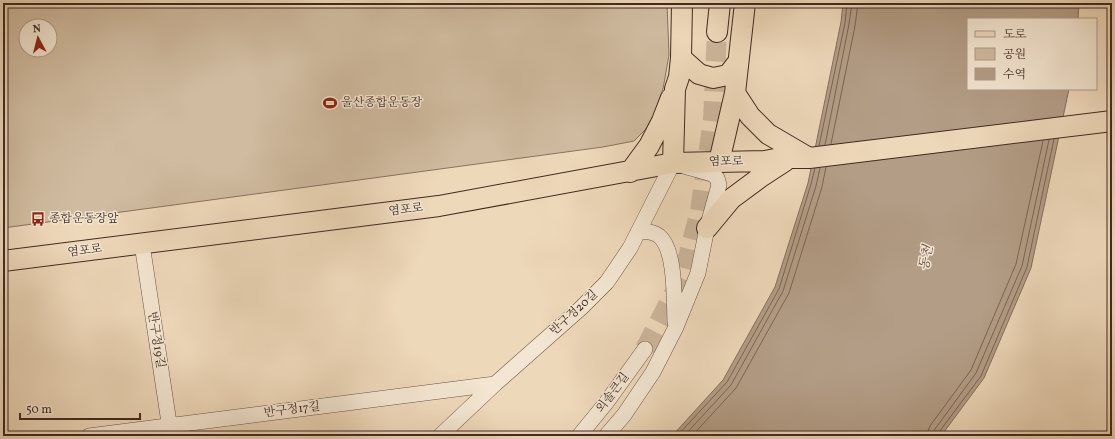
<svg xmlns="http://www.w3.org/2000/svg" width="1115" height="439" font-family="Vollkorn,'Noto Serif KR',serif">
<rect width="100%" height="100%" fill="#eed8ba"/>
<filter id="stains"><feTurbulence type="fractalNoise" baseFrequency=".005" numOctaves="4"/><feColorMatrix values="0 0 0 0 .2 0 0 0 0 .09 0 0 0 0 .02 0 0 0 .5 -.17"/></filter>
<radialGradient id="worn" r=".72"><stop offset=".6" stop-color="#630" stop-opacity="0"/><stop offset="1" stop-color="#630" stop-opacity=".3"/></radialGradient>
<!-- green -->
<path fill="#d0bba0" stroke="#887360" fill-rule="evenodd" d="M 3,3 L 667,3 L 669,55 L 663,89 L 653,117 L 646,129 L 634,141 L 603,147 L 3,228 ZM 26,26 L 50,26 L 50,50 L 26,50 Z"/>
<!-- water -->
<path fill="#b39d86" stroke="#856f5e" d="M 843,3 L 1079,3 L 1078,19 L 968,19 L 968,89 L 1069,89 L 1031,268 L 984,378 L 941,436 L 672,436 L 723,380 L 775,287 L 808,183 L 841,22 Z"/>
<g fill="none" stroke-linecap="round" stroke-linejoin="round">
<!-- shore -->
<path stroke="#7a6454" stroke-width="1" d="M 831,144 L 855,26 L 858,3
M 825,145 L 849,24 L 852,3
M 819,146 L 845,23 L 847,3
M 677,436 L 727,382 L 779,289 L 811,184 L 815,168
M 684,436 L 731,385 L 783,291 L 816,186 L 820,168
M 692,436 L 736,388 L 789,293 L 822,187 L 826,167
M 927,436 L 928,431 L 930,426 L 971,370 L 1016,264 L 1043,141
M 933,436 L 935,429 L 976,373 L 1022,266 L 1049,140
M 938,436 L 939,432 L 981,376 L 1027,267 L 1054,139"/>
<!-- major-tunnel -->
<path stroke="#cbb59b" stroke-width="20" stroke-dasharray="20 10" stroke-linecap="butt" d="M 645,349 L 683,276 L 700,211 L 713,120 L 717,32"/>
<defs>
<path id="minor" d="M 638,232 C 645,231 652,231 659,236 C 676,249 674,301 675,322
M 142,244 L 171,436
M 89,436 L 495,384
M 440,436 L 495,384 L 581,308 L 607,282 L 630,248 L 673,163 L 712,174 L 717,178 L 719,185 L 707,228 L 698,273 L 676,327 L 653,372 L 624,415 L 606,436
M 579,436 L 606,403 L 645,349"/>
<path id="major" d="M 745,3 L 735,93 L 750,116 L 768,134 L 809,158
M 717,32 L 720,3
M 681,58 L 699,74 L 713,78 L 728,75 L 738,62
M 719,162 L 735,93
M 673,163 L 675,89 L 679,77 L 681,58 L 682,3
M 630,172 L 649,146 L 662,121 L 671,98
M 707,228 L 731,199 L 762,176 L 785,161
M 3,261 L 439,206 L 673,163 L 765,161 L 780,158 L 809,158 L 1112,121"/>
</defs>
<!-- minor casing -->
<use href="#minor" stroke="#6c5647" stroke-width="16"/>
<!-- major casing -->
<use href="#major" stroke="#402b21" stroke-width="22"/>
<!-- minor -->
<use href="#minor" stroke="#f4e6d2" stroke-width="15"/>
<!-- major -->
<use href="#major" stroke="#eed8ba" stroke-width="20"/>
</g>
<!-- icons -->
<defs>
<symbol id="stadium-bare" viewBox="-9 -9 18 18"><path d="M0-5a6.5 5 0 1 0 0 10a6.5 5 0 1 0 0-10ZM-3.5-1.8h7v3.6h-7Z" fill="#8f2418" stroke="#f4e6d2" stroke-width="2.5" paint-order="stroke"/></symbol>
<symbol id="bus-bare" viewBox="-9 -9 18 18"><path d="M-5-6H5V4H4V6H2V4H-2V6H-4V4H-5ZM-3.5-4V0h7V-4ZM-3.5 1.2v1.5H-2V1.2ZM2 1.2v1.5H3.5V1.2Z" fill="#8f2418" stroke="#f4e6d2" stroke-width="2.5" paint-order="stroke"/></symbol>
</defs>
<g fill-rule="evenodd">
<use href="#stadium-bare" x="320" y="93" width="20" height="20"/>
<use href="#bus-bare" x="28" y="209" width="20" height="20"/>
</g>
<g text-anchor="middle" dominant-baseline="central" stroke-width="3" stroke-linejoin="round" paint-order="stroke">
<!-- poi labels -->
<g font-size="12" fill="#402b21" stroke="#f4e6d2" text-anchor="start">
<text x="341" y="103">울산종합운동장</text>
<text x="49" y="219">종합운동장앞</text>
</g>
<!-- street labels -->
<g font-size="12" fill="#402b21" stroke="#f4e6d2">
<text transform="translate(726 162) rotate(-1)">염포로</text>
<text transform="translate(406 210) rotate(-7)">염포로</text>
<text transform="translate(85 251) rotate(-7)">염포로</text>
<text transform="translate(574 313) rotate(-43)">반구정20길</text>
<text transform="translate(156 340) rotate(81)">반구정19길</text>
<text transform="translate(613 393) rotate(-53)">외솔큰길</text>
<text transform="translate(292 410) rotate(-7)">반구정17길</text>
</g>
<!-- water labels -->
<g font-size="13" font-style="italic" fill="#5d483a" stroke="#f4e6d2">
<text transform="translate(927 258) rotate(-79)">동천</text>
</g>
</g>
<!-- margin -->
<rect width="1115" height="439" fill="none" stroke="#eed8ba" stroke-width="16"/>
<rect x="4" y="4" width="1107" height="431" fill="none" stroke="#402b21" stroke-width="2"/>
<rect x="8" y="8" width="1099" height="423" fill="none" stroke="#402b21"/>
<!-- legend -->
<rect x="967" y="18" width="130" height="72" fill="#f4e6d2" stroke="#ac9b8b"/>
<rect x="975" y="31" width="20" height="6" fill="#eed8ba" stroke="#ac9b8b"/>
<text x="1003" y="38" font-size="12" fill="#402b21">도로</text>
<rect x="975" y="48" width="20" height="12" fill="#d0bba0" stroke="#ac9b8b"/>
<text x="1003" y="58" font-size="12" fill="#402b21">공원</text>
<rect x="975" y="68" width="20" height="12" fill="#b39d86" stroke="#ac9b8b"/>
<text x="1003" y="78" font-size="12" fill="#402b21">수역</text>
<!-- north arrow -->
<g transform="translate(38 38) rotate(353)"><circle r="19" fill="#f4e6d2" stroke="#ac9b8b"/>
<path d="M0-3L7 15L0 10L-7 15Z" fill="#8f2418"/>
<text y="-6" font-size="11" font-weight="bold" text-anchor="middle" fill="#402b21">N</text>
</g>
<!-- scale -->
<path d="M20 413v6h120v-6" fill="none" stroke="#402b21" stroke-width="2"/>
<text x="26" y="413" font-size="12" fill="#402b21" stroke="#f4e6d2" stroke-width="3" paint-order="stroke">50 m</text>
<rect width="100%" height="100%" filter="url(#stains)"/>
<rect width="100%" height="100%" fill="url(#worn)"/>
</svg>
